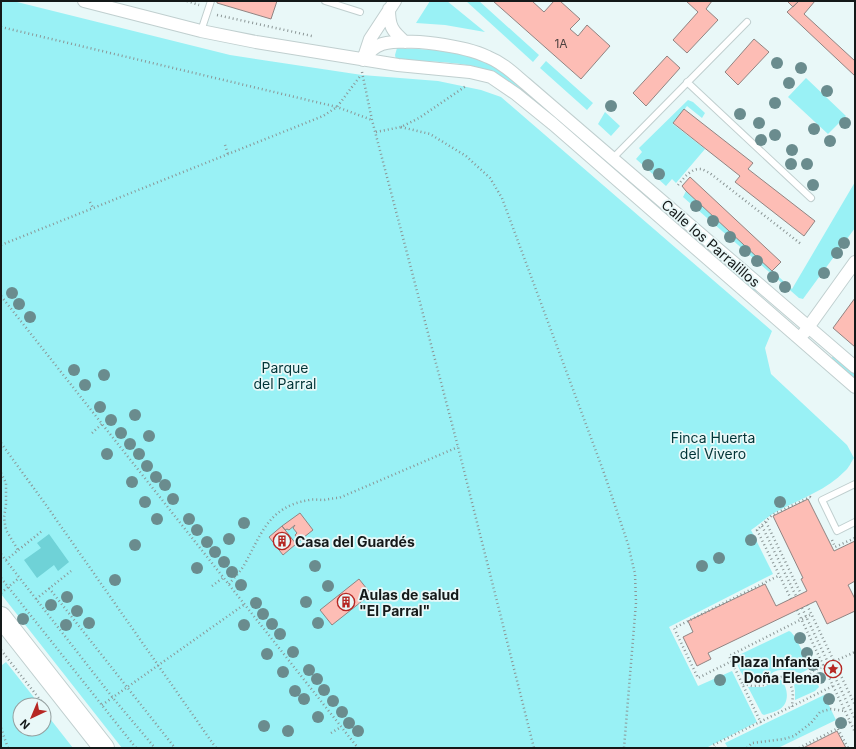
<svg xmlns="http://www.w3.org/2000/svg" width="856" height="749" font-family="Inter,sans-serif">
<rect width="100%" height="100%" fill="#e9f8f8"/>
<!-- green -->
<path fill="#99f1f5" d="M 1,1 L 13,1 L 230,55 L 362,75 L 438,81 L 481,90 L 501,97 L 772,331 L 765,348 L 771,374 L 847,445 L 854,458 C 851,462 849,468 845,471 C 826,491 797,500 774,513 C 766,518 759,525 751,530 L 773,574 L 669,627 L 698,686 L 732,671 L 757,722 L 708,747 L 708,748 L 122,748 L 1,594 Z
M 430,1 L 447,1 L 485,32 L 445,25 L 416,23 Z
M 466,1 L 479,1 L 539,55 L 533,62 Z
M 397,48 L 437,50 L 475,56 L 499,69 L 568,125 C 562,123 556,121 551,118 C 534,107 521,89 504,78 C 476,60 429,62 396,60 L 395,55 Z
M 546,61 L 593,103 L 587,110 L 540,68 Z
M 806,78 L 846,116 L 828,134 L 788,97 Z
M 688,100 L 693,102 L 705,113 L 702,118 L 687,106 L 673,124 L 705,149 L 676,183 L 672,179 L 666,186 L 636,159 L 642,152 L 639,148 Z
M 605,112 L 620,126 L 611,136 L 598,124 Z
M 855,182 L 855,228 L 803,299 L 799,298 L 683,197 L 686,191 L 792,289 Z
M 672,215 L 762,294 L 744,286 L 668,220 Z
M 834,355 L 855,374 L 855,381 L 830,360 Z
M 789,631 L 791,632 L 795,637 L 810,666 L 807,670 L 801,673 C 794,672 783,668 776,671 C 772,672 769,676 765,678 C 748,686 740,675 736,660 L 739,655 Z
M 6,662 L 40,705 L 20,705 L 20,729 L 44,729 L 44,711 L 73,748 L 1,748 L 1,663 L 2,665 Z
M 813,674 L 819,687 L 815,691 L 795,700 L 795,691 L 794,684 L 804,682 Z
M 776,680 L 781,680 C 788,687 790,703 780,709 C 775,712 769,713 764,715 L 762,714 L 748,687 L 764,687 Z
M 824,695 L 836,720 L 778,748 L 728,748 L 725,743 Z"/>
<!-- water -->
<path fill="#6fd2d7" d="M 49,534 L 69,562 L 58,571 L 54,565 L 37,578 L 24,560 L 41,548 L 37,543 Z"/>
<!-- building -->
<path fill="#fdbdb5" stroke="#918482" d="M 217,1 L 277,1 L 271,19 L 217,3 Z
M 493,1 L 532,1 L 544,12 L 554,1 L 560,1 L 580,19 L 570,29 L 578,36 L 587,25 L 610,46 L 581,79 Z
M 686,1 L 712,1 L 706,9 L 718,20 L 687,53 L 673,40 L 698,12 Z
M 787,1 L 799,1 L 793,7 Z
M 799,1 L 815,1 L 804,14 L 855,61 L 855,76 L 787,12 Z
M 754,39 L 769,52 L 738,85 L 725,72 Z
M 667,56 L 680,68 L 646,106 L 633,93 Z
M 684,109 L 753,163 L 748,169 L 815,221 L 804,236 L 735,182 L 740,176 L 673,123 Z
M 690,177 L 781,262 L 772,271 L 686,191 L 682,186 Z
M 855,298 L 855,347 L 833,328 Z
M 808,499 L 834,551 L 855,541 L 855,581 L 848,585 L 855,599 L 855,611 L 827,624 L 816,601 L 708,653 L 711,659 L 697,666 L 683,637 L 693,632 L 688,621 L 765,584 L 776,606 L 807,591 L 801,579 L 803,578 L 773,516 Z
M 300,513 L 313,530 L 299,541 L 295,535 L 297,533 L 293,528 L 295,525 L 289,530 L 287,529 L 285,530 L 282,526 Z
M 282,526 L 296,544 L 283,555 L 269,537 Z
M 359,579 L 371,594 L 332,625 L 320,610 Z
M 837,731 L 846,748 L 803,748 Z"/>
<g fill="none" stroke-linecap="round" stroke-linejoin="round">
<defs>
<path id="service" d="M 325,1 L 360,12
M 201,31 L 211,1
M 687,82 L 811,198
M 613,158 L 747,22
M 855,484 L 822,500 L 837,531 L 855,522"/>
<path id="minor" d="M 84,1 L 201,31 L 256,42 L 398,65 L 470,72 L 491,77 L 516,94 L 553,124 L 855,387
M 389,9 C 389,26 392,31 405,42
M 364,57 L 370,39 L 395,1
M 363,60 C 369,53 373,47 382,44 C 407,37 465,46 488,57 C 503,63 514,74 526,84 L 855,367
M 804,333 L 855,262"/>
<path id="trunk" d="M 1,617 L 104,748"/>
</defs>
<!-- service casing -->
<use href="#service" stroke="#c0cfcf" stroke-width="8"/>
<!-- minor casing -->
<use href="#minor" stroke="#c0cfcf" stroke-width="14"/>
<!-- trunk casing -->
<use href="#trunk" stroke="#c0cfcf" stroke-width="22"/>
<!-- path -->
<path stroke="#8b9696" stroke-width="2.5" stroke-dasharray="1 3" stroke-linecap="butt" d="M 187,1 L 199,5
M 217,15 L 312,36
M 1,27 L 337,107 L 372,120
M 362,72 L 372,120 L 458,447 L 534,748
M 401,127 L 430,134 L 466,156 L 490,178 L 502,198 L 603,470 L 628,544 L 635,574 L 636,603 L 624,748
M 376,132 L 401,127 L 419,118 L 466,86
M 225,145 L 228,154
M 678,185 C 684,178 691,168 701,169 C 704,170 708,172 711,174 L 801,244
M 90,202 L 93,208
M 1,245 L 323,116 L 337,107 L 361,75
M 1,296 L 358,748
M 92,433 L 102,424
M 1,443 L 46,505 L 216,748
M 1,473 L 6,483 L 6,504 L 4,518 L 6,530 L 18,550
M 766,522 L 801,594
M 762,526 L 796,596
M 832,540 L 835,547 L 855,538
M 1,554 L 113,698 L 155,748
M 6,560 L 42,531
M 1,578 L 136,748
M 229,584 C 233,579 239,573 243,567 C 261,536 267,507 309,500 C 314,499 319,500 324,500 C 329,499 334,498 339,498 L 458,447
M 212,586 L 224,577
M 49,588 L 175,748
M 1,593 L 19,578
M 36,599 L 71,571
M 791,599 L 757,530 L 772,515 L 810,497 L 811,498
M 807,605 L 855,705
M 802,608 L 855,719
M 797,610 L 855,732
M 1,650 L 45,706
M 732,661 L 698,678 L 674,628 L 780,575
M 789,679 L 793,693 L 792,707
M 743,684 L 752,686 L 765,685 L 776,679 L 781,677 L 804,680 L 813,671 L 855,652
M 102,705 L 245,604
M 761,723 L 729,656 L 812,614
M 1,728 L 8,748
M 838,729 L 848,748
M 331,733 L 341,727
M 715,748 L 713,745 L 833,686
M 747,748 L 752,743 L 784,739 L 794,736 L 811,723 L 820,712 L 831,709 L 845,711
M 799,748 L 850,722"/>
<!-- service -->
<use href="#service" stroke="#fff" stroke-width="6"/>
<!-- minor -->
<use href="#minor" stroke="#fff" stroke-width="12"/>
<!-- trunk -->
<use href="#trunk" stroke="#fff" stroke-width="20"/>
</g>
<!-- trees -->
<g fill="#6a8c8e">
<circle cx="777" cy="63" r="6"/>
<circle cx="801" cy="68" r="6"/>
<circle cx="789" cy="83" r="6"/>
<circle cx="827" cy="91" r="6"/>
<circle cx="775" cy="103" r="6"/>
<circle cx="611" cy="106" r="6"/>
<circle cx="740" cy="114" r="6"/>
<circle cx="759" cy="123" r="6"/>
<circle cx="845" cy="123" r="6"/>
<circle cx="814" cy="129" r="6"/>
<circle cx="775" cy="135" r="6"/>
<circle cx="761" cy="140" r="6"/>
<circle cx="830" cy="141" r="6"/>
<circle cx="792" cy="150" r="6"/>
<circle cx="791" cy="164" r="6"/>
<circle cx="807" cy="164" r="6"/>
<circle cx="648" cy="165" r="6"/>
<circle cx="659" cy="174" r="6"/>
<circle cx="813" cy="185" r="6"/>
<circle cx="696" cy="206" r="6"/>
<circle cx="713" cy="221" r="6"/>
<circle cx="730" cy="237" r="6"/>
<circle cx="844" cy="243" r="6"/>
<circle cx="745" cy="251" r="6"/>
<circle cx="837" cy="253" r="6"/>
<circle cx="757" cy="261" r="6"/>
<circle cx="824" cy="273" r="6"/>
<circle cx="773" cy="277" r="6"/>
<circle cx="785" cy="287" r="6"/>
<circle cx="12" cy="293" r="6"/>
<circle cx="19" cy="304" r="6"/>
<circle cx="30" cy="317" r="6"/>
<circle cx="74" cy="370" r="6"/>
<circle cx="104" cy="375" r="6"/>
<circle cx="85" cy="385" r="6"/>
<circle cx="100" cy="407" r="6"/>
<circle cx="135" cy="415" r="6"/>
<circle cx="111" cy="420" r="6"/>
<circle cx="121" cy="433" r="6"/>
<circle cx="149" cy="436" r="6"/>
<circle cx="130" cy="444" r="6"/>
<circle cx="107" cy="454" r="6"/>
<circle cx="139" cy="454" r="6"/>
<circle cx="147" cy="466" r="6"/>
<circle cx="156" cy="477" r="6"/>
<circle cx="132" cy="482" r="6"/>
<circle cx="165" cy="485" r="6"/>
<circle cx="173" cy="499" r="6"/>
<circle cx="145" cy="502" r="6"/>
<circle cx="780" cy="502" r="6"/>
<circle cx="157" cy="519" r="6"/>
<circle cx="189" cy="519" r="6"/>
<circle cx="244" cy="523" r="6"/>
<circle cx="197" cy="530" r="6"/>
<circle cx="229" cy="539" r="6"/>
<circle cx="751" cy="540" r="6"/>
<circle cx="207" cy="542" r="6"/>
<circle cx="135" cy="545" r="6"/>
<circle cx="215" cy="552" r="6"/>
<circle cx="719" cy="558" r="6"/>
<circle cx="224" cy="562" r="6"/>
<circle cx="315" cy="566" r="6"/>
<circle cx="702" cy="566" r="6"/>
<circle cx="197" cy="568" r="6"/>
<circle cx="232" cy="572" r="6"/>
<circle cx="115" cy="580" r="6"/>
<circle cx="241" cy="585" r="6"/>
<circle cx="328" cy="586" r="6"/>
<circle cx="67" cy="597" r="6"/>
<circle cx="306" cy="602" r="6"/>
<circle cx="256" cy="603" r="6"/>
<circle cx="51" cy="605" r="6"/>
<circle cx="77" cy="611" r="6"/>
<circle cx="263" cy="614" r="6"/>
<circle cx="23" cy="619" r="6"/>
<circle cx="89" cy="623" r="6"/>
<circle cx="318" cy="623" r="6"/>
<circle cx="272" cy="624" r="6"/>
<circle cx="66" cy="625" r="6"/>
<circle cx="244" cy="625" r="6"/>
<circle cx="280" cy="634" r="6"/>
<circle cx="800" cy="638" r="6"/>
<circle cx="293" cy="652" r="6"/>
<circle cx="807" cy="653" r="6"/>
<circle cx="267" cy="654" r="6"/>
<circle cx="813" cy="665" r="6"/>
<circle cx="309" cy="670" r="6"/>
<circle cx="283" cy="672" r="6"/>
<circle cx="820" cy="678" r="6"/>
<circle cx="317" cy="679" r="6"/>
<circle cx="720" cy="680" r="6"/>
<circle cx="324" cy="690" r="6"/>
<circle cx="295" cy="691" r="6"/>
<circle cx="304" cy="699" r="6"/>
<circle cx="829" cy="699" r="6"/>
<circle cx="333" cy="701" r="6"/>
<circle cx="342" cy="712" r="6"/>
<circle cx="318" cy="717" r="6"/>
<circle cx="349" cy="723" r="6"/>
<circle cx="841" cy="723" r="6"/>
<circle cx="264" cy="726" r="6"/>
<circle cx="288" cy="731" r="6"/>
<circle cx="358" cy="731" r="6"/>
</g>
<!-- icons -->
<defs>
<symbol id="building-ring" viewBox="-11 -11 22 22"><circle r="9.5" fill="#e9f8f8" stroke="#b62723" stroke-width="1.5"/><path d="M-4-6H4V6H1V3H-1V6H-4ZM-2.5-4.3h1.7v1.8h-1.7ZM.8-4.3h1.7v1.8H.8ZM-2.5-1h1.7V.8h-1.7ZM.8-1h1.7V.8H.8Z" fill="#b62723"/></symbol>
<symbol id="sight-ring" viewBox="-11 -11 22 22"><circle r="9.5" fill="#e9f8f8" stroke="#b62723" stroke-width="1.5"/><path d="M0-6L1.8-2.2L6-1.7L2.9 1.2L3.7 5.4L0 3.3L-3.7 5.4L-2.9 1.2L-6-1.7L-1.8-2.2Z" fill="#b62723"/></symbol>
</defs>
<g fill-rule="evenodd">
<use href="#building-ring" x="272" y="531" width="20" height="20"/>
<use href="#building-ring" x="336" y="592" width="20" height="20"/>
<use href="#sight-ring" x="823" y="659" width="20" height="20"/>
</g>
<g text-anchor="middle" dominant-baseline="central" stroke-width="3.5" stroke-linejoin="round" paint-order="stroke">
<!-- number labels -->
<g font-size="12" fill="#4e4240">
<text x="561" y="43">1A</text>
</g>
<!-- street labels -->
<g font-size="14" fill="#141919" stroke="#e9f8f8">
<text transform="translate(711 243) rotate(41)">Calle los Parralillos</text>
</g>
<!-- park labels -->
<g font-size="14" fill="#023437" stroke="#e9f8f8">
<text x="285" y="367">Parque<tspan x="285" dy="16">del Parral</tspan></text>
<text x="713" y="437">Finca Huerta<tspan x="713" dy="16">del Vivero</tspan></text>
</g>
<!-- poi labels -->
<g font-size="14" font-weight="bold" fill="#141919" stroke="#e9f8f8" text-anchor="start">
<text x="295" y="541">Casa del Guardés</text>
<text x="359" y="594">Aulas de salud<tspan x="359" dy="16">"El Parral"</tspan></text>
<text x="820" y="661" text-anchor="end">Plaza Infanta<tspan x="820" dy="16">Doña Elena</tspan></text>
</g>
</g>
<!-- border -->
<rect width="856" height="749" fill="none" stroke="#141919" stroke-width="4"/>
<!-- north arrow -->
<g transform="translate(32 717) rotate(224)"><circle r="19" fill="#e9f8f8" stroke="#949f9f"/>
<path d="M0-3L7 15L0 10L-7 15Z" fill="#b62723"/>
<text y="-6" font-size="11" font-weight="bold" text-anchor="middle" fill="#141919">N</text>
</g>
</svg>
